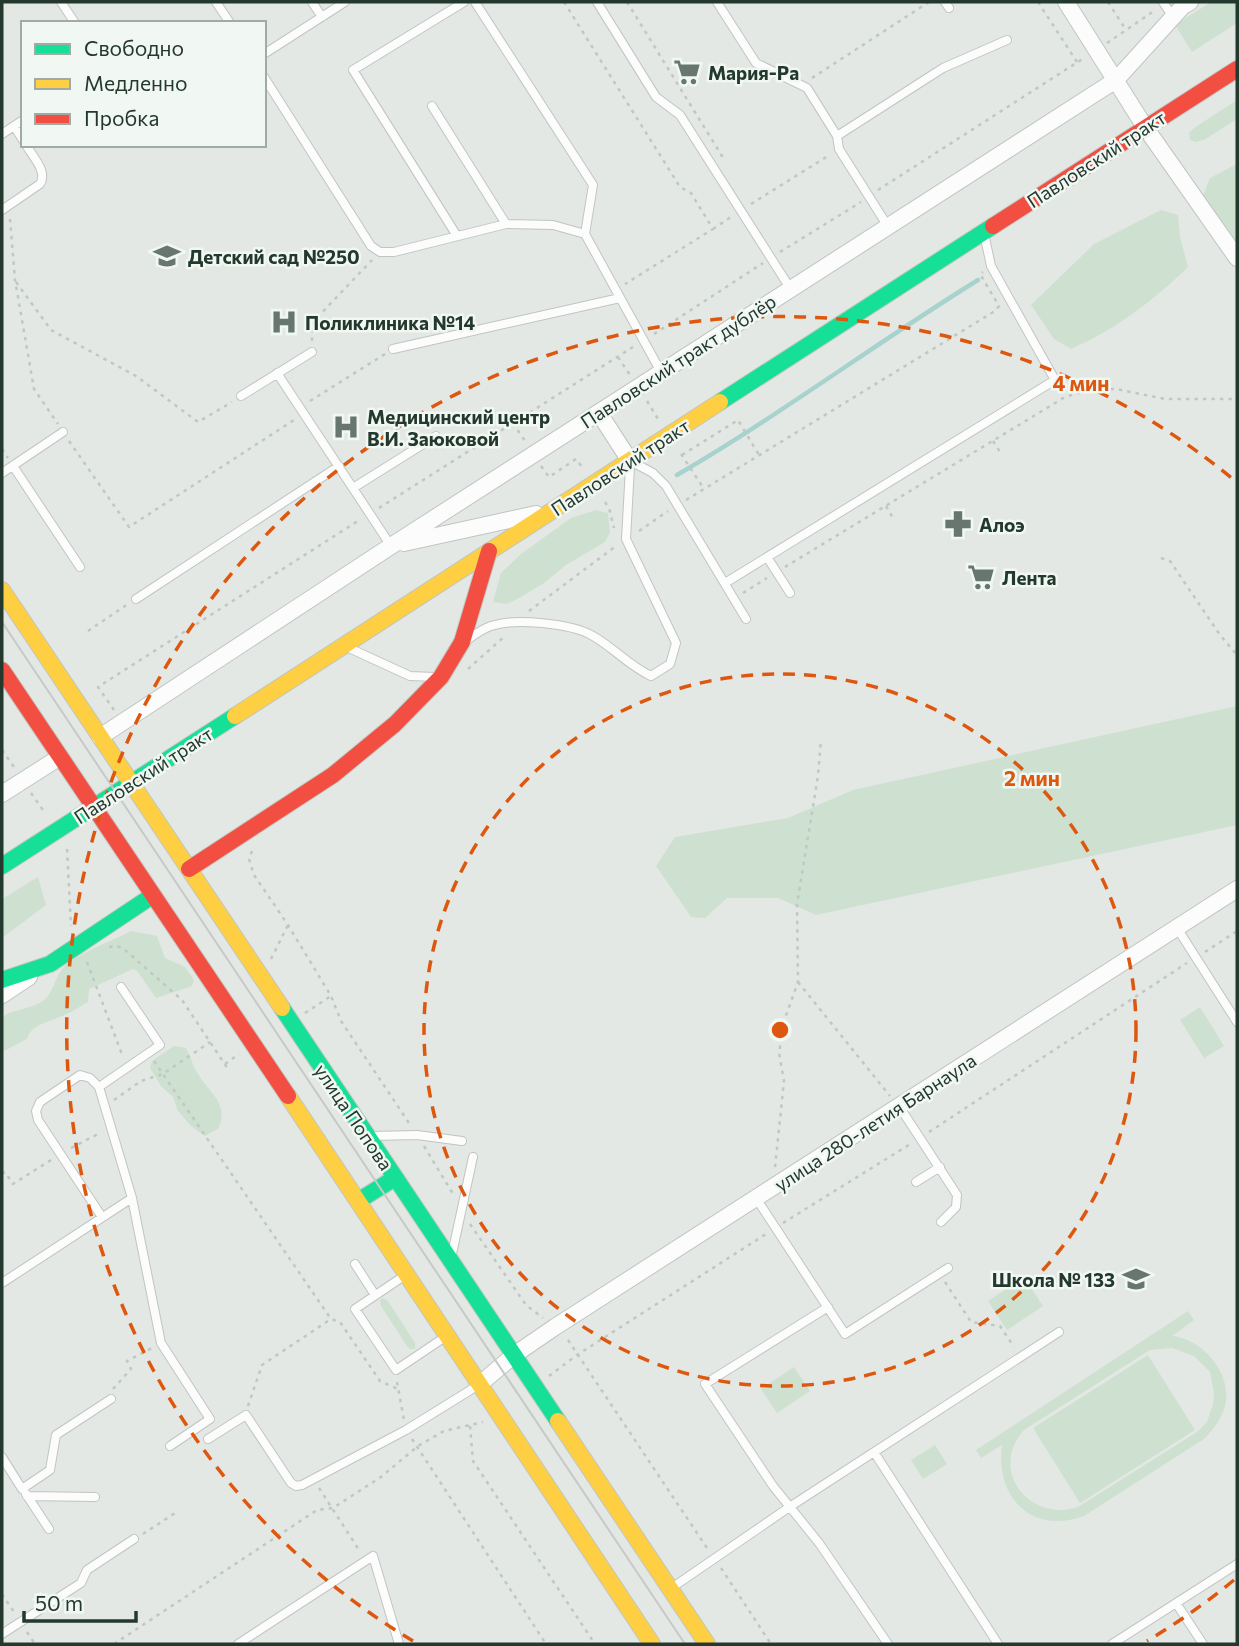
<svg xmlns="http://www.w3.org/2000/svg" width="1239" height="1646" font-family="Commissioner,sans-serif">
<rect width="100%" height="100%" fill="#e3e8e5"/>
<!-- green -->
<path fill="#cee0cf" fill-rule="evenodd" d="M 1211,2 L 1237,2 L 1237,23 L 1192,52 L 1175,25 Z
M 1237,100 L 1237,119 L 1204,140 L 1195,142 L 1190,140 L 1189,133 L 1194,128 Z
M 1237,164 L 1237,265 L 1202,198 L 1210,178 Z
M 1161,210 L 1178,215 L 1180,237 L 1188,267 C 1154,300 1115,330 1071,349 L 1054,339 L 1031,305 L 1094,244 Z
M 596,510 L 608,513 L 610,532 L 605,542 L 566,565 L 544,583 L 521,597 L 507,604 L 493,602 L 501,573 L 521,554 L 571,518 Z
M 1237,706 L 1237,825 L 816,915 L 778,898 L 727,898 L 705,918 L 691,917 L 656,866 L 675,837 L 788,818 L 853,790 Z
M 38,877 L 46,905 L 2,938 L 2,899 Z
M 131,931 L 157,936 L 165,958 L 185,967 L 194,980 L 192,986 L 156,998 L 137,971 L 133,969 L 89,989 L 88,1002 C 80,1006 74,1011 66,1014 C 53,1022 32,1022 27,1039 L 2,1052 L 2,1017 C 15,1008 37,1009 47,997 C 54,989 56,976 63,968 C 74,955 114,940 131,931 Z
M 1200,1007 L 1224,1046 L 1204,1058 L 1180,1020 Z
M 174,1046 L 186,1048 C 191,1057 193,1067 198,1074 C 210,1094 230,1104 218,1129 L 205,1136 L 191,1126 L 178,1111 L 173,1097 L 161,1086 L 150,1068 L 152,1061 Z
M 1024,1277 L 1043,1306 L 1007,1330 L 988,1301 Z
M 383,1298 L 388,1301 L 415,1343 L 415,1349 L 410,1349 L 407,1346 L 381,1306 L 380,1300 Z
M 1188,1311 L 1194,1320 L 1172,1336 C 1202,1339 1230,1371 1226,1402 C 1223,1417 1214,1429 1204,1439 L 1084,1516 C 1031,1535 995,1497 1002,1445 L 981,1458 L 976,1450 ZM 1172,1348 L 1194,1356 L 1210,1372 L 1214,1393 L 1213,1404 L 1207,1422 L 1197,1432 L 1078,1507 C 1029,1523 988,1470 1024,1430 L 1150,1350 Z
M 1148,1355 L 1195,1430 L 1080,1503 L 1033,1428 Z
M 794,1367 L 810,1391 L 777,1413 L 761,1389 Z
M 935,1445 L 947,1464 L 923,1479 L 911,1460 Z"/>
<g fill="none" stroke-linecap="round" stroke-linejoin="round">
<!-- stream -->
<path stroke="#a8d2cd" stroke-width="4.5" d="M 677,475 C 780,415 876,343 978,280"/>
<defs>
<path id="lane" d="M 61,2 L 75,23
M 216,2 L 230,23
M 312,2 L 322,17
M 475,2 L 593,185 L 585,234
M 597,2 L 656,97 L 680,115 L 790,288
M 717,2 L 756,63 L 807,88 L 837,136 L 839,149 L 887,225
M 945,2 L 949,8
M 1163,2 L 1173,17
M 264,54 L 345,2
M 264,77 L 371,246 L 380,252 L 394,252 L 506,224 L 553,225 L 585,234 L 661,372
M 432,106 L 506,224
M 14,126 L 23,140
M 2,134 L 23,120
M 837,136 L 943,68 L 1007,40
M 2,210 L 40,184 C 48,172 33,157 26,145
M 457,236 L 353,70 L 464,2
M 393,349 L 620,298
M 277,373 L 391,546
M 241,396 L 312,352
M 636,464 L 653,473 L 666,486 L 746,619
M 13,466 L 80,567
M 2,473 L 63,432
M 353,488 L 436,436
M 767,557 L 790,593
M 725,583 L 1055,380 L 991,266 L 985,238
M 136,599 L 339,466
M 467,640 C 474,635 482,629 491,626 C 514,618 571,623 593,636 C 614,648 629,666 651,676 L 670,664 L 676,643 L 626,539 L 630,467
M 349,648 L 410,676 L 435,677
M 1177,928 L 1237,1022
M 99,1087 L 160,1045 L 121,987
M 899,1106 L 957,1195 L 956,1207 L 941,1222
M 371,1136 L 417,1135 L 462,1141
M 916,1182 L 940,1167
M 132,1198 L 161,1343 L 210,1419 L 170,1446
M 756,1198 L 845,1334 L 948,1268
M 452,1254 L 473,1157
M 355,1264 L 375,1295
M 404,1276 L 355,1309 L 396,1370 L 445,1337
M 2,1283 L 132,1198 L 99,1087 L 90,1078 L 80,1075 L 40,1102 L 36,1111 L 38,1120 L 102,1217
M 828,1307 L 705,1384 L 773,1486 L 819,1543 L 888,1644
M 208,1439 L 246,1415 L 291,1483 L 296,1486 L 302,1485 L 406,1430 L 477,1386
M 874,1452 L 998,1644
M 2,1457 L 22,1489 L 50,1470 L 56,1435 L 111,1399
M 26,1494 L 49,1529
M 27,1496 L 95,1497
M 673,1587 L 791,1506 L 1059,1332
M 1176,1603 L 1203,1644
M 2,1634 L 81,1583 L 87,1570 L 134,1539
M 238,1644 L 373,1556 L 399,1644
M 1112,1644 L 1237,1564"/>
<path id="street" d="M 1066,2 L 1145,127 L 1237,258
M 599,413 L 630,461
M 404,543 L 536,514
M 100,737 L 391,546 L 1116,80 L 1183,6 L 1190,2
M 2,794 L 60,757
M 2,995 L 29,977
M 480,1384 L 514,1355 L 555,1327 L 1237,889"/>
<path id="fast" d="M 720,402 L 993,226
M 2,866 L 235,716
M 2,980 L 50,964 L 152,896
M 282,1008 L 558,1421
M 358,1201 L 395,1178"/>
<path id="slow" d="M 2,590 L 282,1008
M 235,716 L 720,402
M 288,1096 L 652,1644
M 558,1421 L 707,1644"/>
<path id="jam" d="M 993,226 L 1237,69
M 2,670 L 288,1096
M 189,869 L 333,775 L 395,724 L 441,677 L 462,642 L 489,551"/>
</defs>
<!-- lane casing -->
<use href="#lane" stroke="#c0c5c2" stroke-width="10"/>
<!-- street casing -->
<use href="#street" stroke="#c0c5c2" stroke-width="18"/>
<!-- fast casing -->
<use href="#fast" stroke="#c0c6c2" stroke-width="18"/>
<!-- slow casing -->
<use href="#slow" stroke="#c0c6c2" stroke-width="18"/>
<!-- jam casing -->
<use href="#jam" stroke="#c0c6c2" stroke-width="18"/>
<!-- path -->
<path stroke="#c0c8c3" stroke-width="2.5" stroke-dasharray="3.5 5" stroke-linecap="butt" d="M 564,2 L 680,187 L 691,193 L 713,229 L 625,284
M 627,2 L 722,156 L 722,160
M 1038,2 L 1077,62
M 1108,2 L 1126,30
M 1107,43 L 1154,11
M 812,78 L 929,2
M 878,190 L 1084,58
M 751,204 L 828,156
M 10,219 L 15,280 L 34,389 L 58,424
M 713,229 L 731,217
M 780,252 L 861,202
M 16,282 L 51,330 L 136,376 L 198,422 L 232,402
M 654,334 L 763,263
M 312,341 L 312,323 L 372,260
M 618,357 L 630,375
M 310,401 L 385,354
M 647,401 L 658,419
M 513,423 L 525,441
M 69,441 L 129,527 L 294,420
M 993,441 L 1000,452
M 2,449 L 8,458
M 681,454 L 704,489
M 682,455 L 738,420 L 759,455
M 541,466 L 549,477 L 576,459 L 582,467
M 686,500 L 995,311 L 999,306 L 980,274 L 983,272
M 605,502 L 609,508 L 614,528
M 886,506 L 893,518
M 379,508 L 633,347
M 639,531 L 668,511
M 1161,558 L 1170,561 L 1220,635 L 1237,655
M 785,567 L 1065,397 L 1089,390 L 1116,389 L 1165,399 L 1237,399
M 743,593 L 767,578
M 529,611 L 616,546
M 88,631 L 128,604
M 468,669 L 505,636
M 114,710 L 98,687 L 361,519
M 2,750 L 14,767
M 31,793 L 43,810
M 67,849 L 71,926
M 252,851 L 249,859 L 254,875 L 288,925 L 331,996 L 341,1021 L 409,1123
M 109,947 L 117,946 L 124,949 L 182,1000 L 228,1069
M 1205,952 L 1237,931
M 271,959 L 288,925
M 87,962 L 123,1057
M 798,982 L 890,1096
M 305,1013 L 331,996
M 154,1061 L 331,1319 L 340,1322 L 380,1381 L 398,1389
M 225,1064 L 239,1054
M 114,1100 L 141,1081 L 163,1074 L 210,1042
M 929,1132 L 1187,963
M 424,1146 L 453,1194
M 71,1148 L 100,1133
M 775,1167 L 784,1081 L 779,1053 L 784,1021 L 798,982 L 797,904 L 818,776 L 821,739
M 2,1174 L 5,1172 L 13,1184 L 51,1160
M 783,1223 L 912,1143
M 470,1224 L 526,1305 L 543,1318
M 945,1282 L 971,1322 L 1000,1326 L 1014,1347
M 568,1340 L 707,1548
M 549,1376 L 577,1355 L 766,1234
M 397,1382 L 404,1420
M 113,1389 L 131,1369 L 127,1361 L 152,1348
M 248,1406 L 262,1365 L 331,1319
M 470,1426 L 473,1461 L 595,1644
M 412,1439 L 546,1644
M 319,1488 L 359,1550
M 143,1534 L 175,1513
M 721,1568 L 771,1644
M 2,1594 L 14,1612
M 27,1632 L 35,1644
M 114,1644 L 317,1510 L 333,1508 L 381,1477 L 418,1446 L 444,1431 L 483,1422"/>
<!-- lane -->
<use href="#lane" stroke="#fbfcfb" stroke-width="8"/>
<!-- street -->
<use href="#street" stroke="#fbfcfb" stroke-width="16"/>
<!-- fast -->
<use href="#fast" stroke="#16e098" stroke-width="16"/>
<!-- slow -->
<use href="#slow" stroke="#ffcf43" stroke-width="16"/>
<!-- jam -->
<use href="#jam" stroke="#f24e42" stroke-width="16"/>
<!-- tram -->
<path stroke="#c7c9c8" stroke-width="2" d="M 2,622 L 685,1644"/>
</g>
<!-- distance rings -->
<g fill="none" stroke="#de570e" stroke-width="3.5" stroke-dasharray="12 9">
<circle cx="780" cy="1030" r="356"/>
<path d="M1234 1580A713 713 0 0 1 1147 1641M413 1641A713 713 0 1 1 1234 480"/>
</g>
<!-- icons -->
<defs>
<symbol id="supermarket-bare" viewBox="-9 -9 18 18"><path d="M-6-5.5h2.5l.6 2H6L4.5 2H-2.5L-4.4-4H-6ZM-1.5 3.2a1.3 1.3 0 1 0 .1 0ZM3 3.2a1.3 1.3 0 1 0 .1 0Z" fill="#67766e" stroke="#f1f7f3" stroke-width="2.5" paint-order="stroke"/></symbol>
<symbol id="school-bare" viewBox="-9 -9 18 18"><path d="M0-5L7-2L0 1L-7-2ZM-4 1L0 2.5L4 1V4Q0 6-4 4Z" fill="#67766e" stroke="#f1f7f3" stroke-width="2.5" paint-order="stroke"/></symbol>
<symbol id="hospital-bare" viewBox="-9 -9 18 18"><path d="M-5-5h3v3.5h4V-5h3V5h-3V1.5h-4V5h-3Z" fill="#67766e" stroke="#f1f7f3" stroke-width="2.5" paint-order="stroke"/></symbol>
<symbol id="pharmacy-bare" viewBox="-9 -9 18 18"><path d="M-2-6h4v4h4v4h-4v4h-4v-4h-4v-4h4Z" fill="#67766e" stroke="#f1f7f3" stroke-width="2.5" paint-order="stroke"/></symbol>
</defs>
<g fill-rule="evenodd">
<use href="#supermarket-bare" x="668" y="53" width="38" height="38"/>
<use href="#school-bare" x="148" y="237" width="38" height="38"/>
<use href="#hospital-bare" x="265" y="303" width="38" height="38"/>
<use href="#hospital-bare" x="327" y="408" width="38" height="38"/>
<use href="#pharmacy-bare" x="939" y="505" width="38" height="38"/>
<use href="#supermarket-bare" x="962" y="558" width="38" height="38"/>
<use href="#school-bare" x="1117" y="1260" width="38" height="38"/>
</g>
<g text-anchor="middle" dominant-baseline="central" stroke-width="5" stroke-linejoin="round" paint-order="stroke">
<!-- poi labels -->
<g font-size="19" font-weight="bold" fill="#24392e" stroke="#f1f7f3" text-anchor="start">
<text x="708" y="72">Мария-Ра</text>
<text x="188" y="256">Детский сад №250</text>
<text x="305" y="322">Поликлиника №14</text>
<text x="367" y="416">Медицинский центр<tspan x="367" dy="22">В.И. Заюковой</tspan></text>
<text x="979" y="524">Алоэ</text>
<text x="1002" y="577">Лента</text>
<text x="1115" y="1279" text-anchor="end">Школа № 133</text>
</g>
<!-- street labels -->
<g font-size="19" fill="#24392e" stroke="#f1f7f3">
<text transform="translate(1096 159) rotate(-33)">Павловский тракт</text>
<text transform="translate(678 361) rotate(-33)">Павловский тракт дублёр</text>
<text transform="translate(620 467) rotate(-33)">Павловский тракт</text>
<text transform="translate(143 775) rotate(-33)">Павловский тракт</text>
<text transform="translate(354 1117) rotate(56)">улица Попова</text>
<text transform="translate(875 1122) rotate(-33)">улица 280-летия Барнаула</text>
</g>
</g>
<circle cx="780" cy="1030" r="10" fill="#de570e" stroke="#f1f7f3" stroke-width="3.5"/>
<g font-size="21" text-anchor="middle" font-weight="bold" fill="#de570e" stroke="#f1f7f3" stroke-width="5" stroke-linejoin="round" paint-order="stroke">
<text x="1081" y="391">4 мин</text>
<text x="1032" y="786">2 мин</text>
</g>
<!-- border -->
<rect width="1239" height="1646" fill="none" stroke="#24392e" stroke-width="7"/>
<!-- legend -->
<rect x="21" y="21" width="245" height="126" fill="#f1f7f3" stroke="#9faba4" stroke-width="2"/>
<rect x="35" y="44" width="35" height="10" fill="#16e098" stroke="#9faba4" stroke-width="2"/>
<text x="84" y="56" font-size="21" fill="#24392e">Свободно</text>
<rect x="35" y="79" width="35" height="10" fill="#ffcf43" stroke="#9faba4" stroke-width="2"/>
<text x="84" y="91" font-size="21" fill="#24392e">Медленно</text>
<rect x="35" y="114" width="35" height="10" fill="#f24e42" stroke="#9faba4" stroke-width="2"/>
<text x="84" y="126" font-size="21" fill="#24392e">Пробка</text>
<!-- scale -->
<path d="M24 1611v10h112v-10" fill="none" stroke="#24392e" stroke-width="3.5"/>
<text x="35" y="1611" font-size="21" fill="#24392e" stroke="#f1f7f3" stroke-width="5" paint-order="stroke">50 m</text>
</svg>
